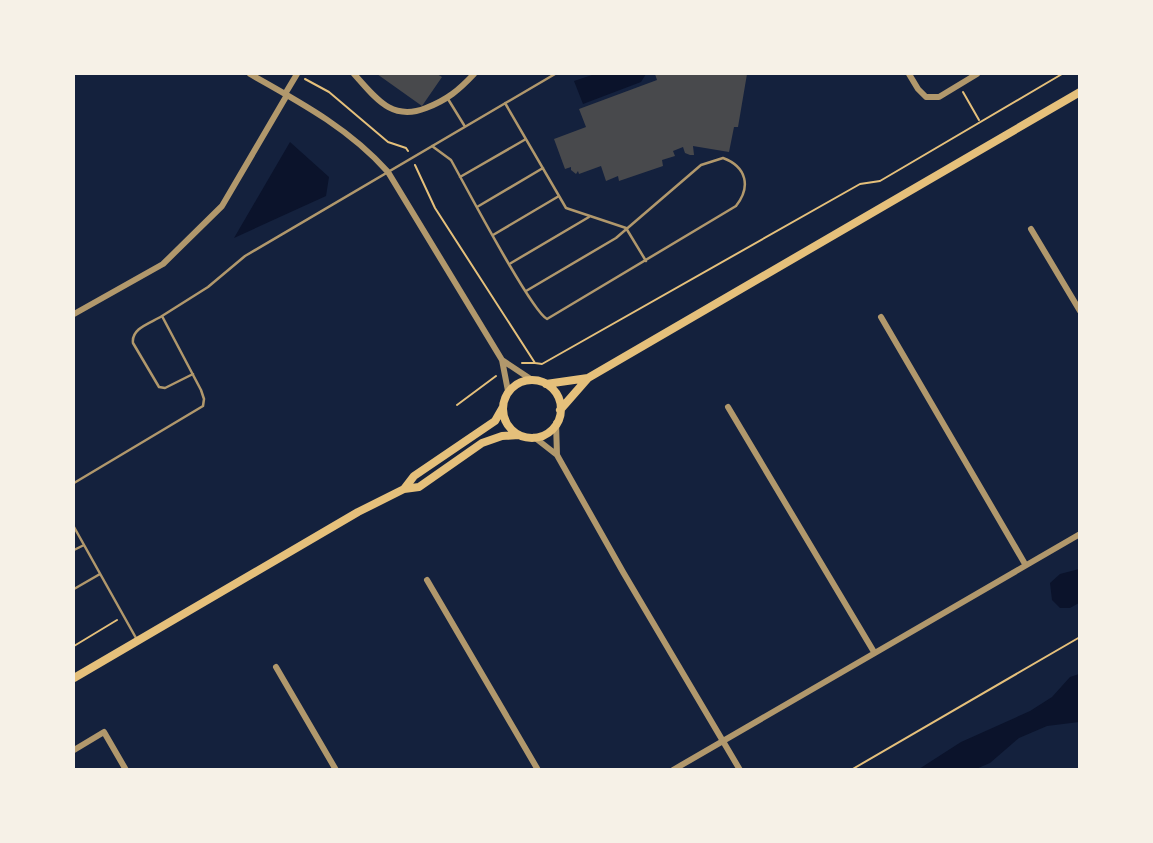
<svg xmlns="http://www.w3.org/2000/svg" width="1153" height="843" font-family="'Fira Sans Condensed',sans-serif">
<rect width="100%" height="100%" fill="#14213d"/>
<!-- water -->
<path fill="#0b132b" d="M 595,74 L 646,74 L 641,82 L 583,104 L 574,81 Z
M 290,142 L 329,177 L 326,196 L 234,238 Z
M 1079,569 L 1079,603 L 1070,608 L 1060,608 L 1052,600 L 1050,583 L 1060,574 Z
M 1079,674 L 1079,722 L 1047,726 L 1019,738 L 990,763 L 976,769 L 919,769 L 961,742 L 1030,711 L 1052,697 L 1070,677 Z"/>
<!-- building -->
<path fill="#48494c" d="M 377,74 L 437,74 L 442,77 L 422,106 Z
M 655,74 L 747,74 L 738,127 L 734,127 L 729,152 L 693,146 L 694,155 L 690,155 L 685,153 L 683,147 L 673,151 L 675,156 L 662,160 L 663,166 L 619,181 L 618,176 L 606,181 L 601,166 L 579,174 L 578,171 L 576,174 L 571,170 L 571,167 L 565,169 L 554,139 L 586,127 L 579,109 L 657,80 Z"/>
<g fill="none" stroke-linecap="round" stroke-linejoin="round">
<!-- path -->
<path stroke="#e5c07b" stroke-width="2" d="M 305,79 L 329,92 L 388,142 L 406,148 L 408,151
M 963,92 L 979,120
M 415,165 L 435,208 L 535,363 L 542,364 L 860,184 L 880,181 L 1062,74
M 522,363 L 534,363
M 457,405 L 496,376
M 74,646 L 117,620
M 851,770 L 1080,637"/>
<!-- service -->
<path stroke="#b1986c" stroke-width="2.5" d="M 448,99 L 464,125
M 505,103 L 566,208 L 626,228 L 646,261
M 432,146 L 451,160 C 465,185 531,311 547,319 L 736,206 C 751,187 747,167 723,158 L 701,165 L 616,238 L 526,291
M 460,177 L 526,139
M 477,207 L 543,168
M 493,235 L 559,196
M 511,263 L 589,217
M 162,316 C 151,323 131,328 133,343 L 159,387 L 165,388 L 193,374
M 74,483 L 203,406 L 204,399 L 201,390 L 162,316 L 208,287 L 245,256 L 555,74
M 74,527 L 136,638
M 74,550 L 84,545
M 74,589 L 100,574"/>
<!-- minor -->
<path stroke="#b1986c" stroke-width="6" d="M 250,74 C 300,102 350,129 388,172 L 502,360 L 508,391
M 354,74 C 375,97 391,122 426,108 C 447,100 459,90 474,74
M 909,74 L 918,89 L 926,97 L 939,97 L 977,74
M 285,94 L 297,74
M 1031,229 L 1080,311
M 74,314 L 163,264 L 222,206 L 287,95
M 881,317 L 1025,564
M 502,360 L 532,380
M 728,407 L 874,652
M 556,423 L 557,455
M 534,437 L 557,455 L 623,572 L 740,770
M 427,580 L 538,770
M 276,667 L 336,770
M 74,750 L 104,732 L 126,770
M 673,770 L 1080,534"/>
<!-- secondary -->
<path stroke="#e5c07b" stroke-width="8" d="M503 409a29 29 0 1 1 58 0a29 29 0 1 1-58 0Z
M 546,384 L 588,378
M 560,410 L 588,378 L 1080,92
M 404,489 L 414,476 L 495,421 L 503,407
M 74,678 L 358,512 L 404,489 L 419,487 L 482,443 L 502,436 L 519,435"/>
</g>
<!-- border -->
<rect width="1153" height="843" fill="none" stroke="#f6f1e7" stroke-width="150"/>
</svg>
